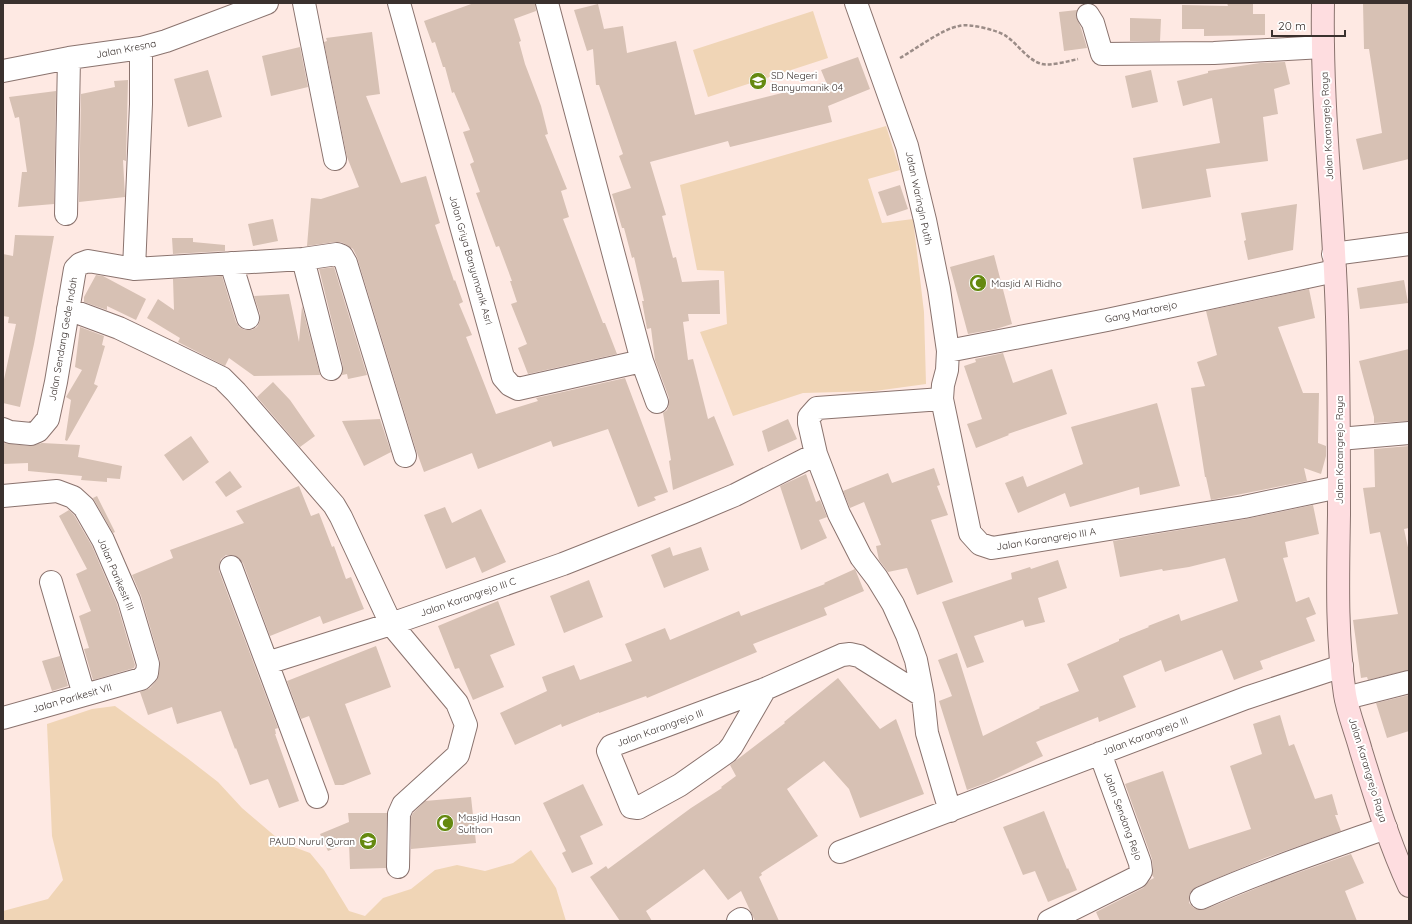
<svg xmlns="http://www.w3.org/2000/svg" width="1412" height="924" font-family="Quicksand,sans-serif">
<rect width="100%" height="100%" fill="#fee9e3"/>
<!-- green -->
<path fill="#f0d5b6" d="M 813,11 L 828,58 L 708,97 L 693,50 Z
M 886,126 L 900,170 L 868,179 L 882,223 L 913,219 L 924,312 L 926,384 L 875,391 L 803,393 L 733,416 L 700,332 L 727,324 L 724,271 L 697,270 L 680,185 Z
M 115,706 L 187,758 L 218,782 L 242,808 L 283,843 L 310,853 L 324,870 L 349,911 L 365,916 L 383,898 L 411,889 L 435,870 L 457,865 L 485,871 L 513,863 L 531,850 L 556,888 L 566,921 L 3,921 L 3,911 L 48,899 L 63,880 L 52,836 L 47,724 L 92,709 Z"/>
<!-- building -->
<path fill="#d7c1b4" d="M 474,3 L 535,3 L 536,11 L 514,19 L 521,41 L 519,42 L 525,64 L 541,106 L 548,134 L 545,135 L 567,189 L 561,191 L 569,217 L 563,219 L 603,323 L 605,323 L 617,354 L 528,374 L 518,348 L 527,344 L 511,304 L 517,302 L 510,281 L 512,281 L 499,246 L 496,247 L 476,193 L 480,192 L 470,164 L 474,162 L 463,132 L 470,130 L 454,92 L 452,93 L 445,67 L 443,67 L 435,42 L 432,43 L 424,21 Z
M 1227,3 L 1253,3 L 1253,14 L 1265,14 L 1265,35 L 1204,36 L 1204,29 L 1182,29 L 1182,5 L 1228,6 Z
M 1363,3 L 1409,3 L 1409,159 L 1363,170 L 1356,139 L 1382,133 L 1369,49 L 1364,49 Z
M 598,4 L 604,29 L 623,26 L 627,53 L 676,41 L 695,115 L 826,82 L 821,70 L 858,57 L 870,89 L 828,106 L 832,122 L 730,147 L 728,141 L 650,162 L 666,215 L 662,216 L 673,258 L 676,257 L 682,282 L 719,280 L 720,314 L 688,314 L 689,321 L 683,322 L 688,360 L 693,359 L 708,419 L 714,416 L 734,465 L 673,490 L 669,461 L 671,460 L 663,413 L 667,410 L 669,405 L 669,398 L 655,360 L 651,328 L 647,329 L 642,301 L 644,301 L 634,257 L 632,258 L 624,228 L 622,228 L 612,194 L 631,188 L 619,156 L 623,154 L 599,85 L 596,85 L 593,49 L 587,51 L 574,10 Z
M 1077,10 L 1076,16 L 1081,28 L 1087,48 L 1064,51 L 1059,12 Z
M 1130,18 L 1161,19 L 1160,41 L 1130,41 Z
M 372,32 L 380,94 L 366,96 L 401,183 L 426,176 L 440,223 L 435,225 L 454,281 L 455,280 L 463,302 L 459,304 L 472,335 L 466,337 L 496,414 L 538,401 L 536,398 L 625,378 L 668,492 L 654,497 L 656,500 L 638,507 L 608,429 L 553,447 L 551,441 L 478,469 L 472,453 L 424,472 L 416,450 L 357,257 L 353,249 L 347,245 L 341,242 L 335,242 L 307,246 L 311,198 L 321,199 L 359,187 L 347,157 L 324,42 L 327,41 L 326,38 Z
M 300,47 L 308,87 L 271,96 L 262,56 Z
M 1285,62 L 1290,84 L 1274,89 L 1278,114 L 1263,117 L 1268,161 L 1206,169 L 1211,197 L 1142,209 L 1133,158 L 1220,143 L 1212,98 L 1183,106 L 1177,81 L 1208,73 L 1208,71 L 1260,63 Z
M 208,70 L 222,117 L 188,127 L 174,79 Z
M 1151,70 L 1158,102 L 1132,108 L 1125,76 Z
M 128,80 L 126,161 L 123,160 L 125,197 L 79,202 L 81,94 L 115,87 L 114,81 Z
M 56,91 L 54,204 L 18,207 L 22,172 L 27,172 L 19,117 L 15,118 L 9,97 Z
M 900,185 L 908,209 L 887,216 L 878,192 Z
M 1297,204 L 1293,250 L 1248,260 L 1244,241 L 1246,240 L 1241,213 Z
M 273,219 L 278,241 L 253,246 L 248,224 Z
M 15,235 L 54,236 L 34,344 L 20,407 L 3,403 L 3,384 L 16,324 L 8,323 L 9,317 L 3,316 L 3,254 L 13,256 Z
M 172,238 L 193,238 L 193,242 L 225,245 L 225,251 L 173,254 Z
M 994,255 L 1012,324 L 996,329 L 968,334 L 950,267 Z
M 334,267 L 367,375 L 348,379 L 347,374 L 342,375 L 343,366 L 319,269 Z
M 96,275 L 103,276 L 146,299 L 136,320 L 107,306 L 107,310 L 84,302 L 84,297 Z
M 222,276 L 236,322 L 239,327 L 245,330 L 252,330 L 257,327 L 260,321 L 260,314 L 254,296 L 289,294 L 299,342 L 302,306 L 320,375 L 254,376 L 229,358 L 225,366 L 178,342 L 180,338 L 147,318 L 158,299 L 174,310 L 173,279 Z
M 1404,280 L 1408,303 L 1360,309 L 1357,288 Z
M 1309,289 L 1315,318 L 1278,327 L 1303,393 L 1319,393 L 1318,443 L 1326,446 L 1326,456 L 1321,474 L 1304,468 L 1307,481 L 1211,500 L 1206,477 L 1205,477 L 1191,388 L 1205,386 L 1197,362 L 1217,355 L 1206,311 Z
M 80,327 L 104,336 L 102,345 L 105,346 L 94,384 L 98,386 L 67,441 L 65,440 L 71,400 L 66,397 L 82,370 L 75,367 Z
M 1409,349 L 1409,421 L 1374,423 L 1374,417 L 1359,361 Z
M 1003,353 L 1013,383 L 1052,369 L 1067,414 L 1008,434 L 1009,435 L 976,448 L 967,424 L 982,419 L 964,366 L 976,362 L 975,359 Z
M 273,382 L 290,400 L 315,436 L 300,447 L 257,397 Z
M 1157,403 L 1180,486 L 1140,495 L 1139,487 L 1070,507 L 1065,493 L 1018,513 L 1005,483 L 1023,476 L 1027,487 L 1083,464 L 1071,427 Z
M 380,419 L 391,452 L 364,466 L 342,421 Z
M 788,419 L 797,439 L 768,452 L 762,431 Z
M 191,436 L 209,462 L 183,481 L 164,455 Z
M 3,443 L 30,446 L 42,443 L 80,445 L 78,457 L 122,466 L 120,479 L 107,478 L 107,482 L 81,480 L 82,476 L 28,471 L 28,463 L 3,464 Z
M 1409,446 L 1409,528 L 1404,529 L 1409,552 L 1409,670 L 1368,680 L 1367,677 L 1361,678 L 1353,620 L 1398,614 L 1380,532 L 1370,534 L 1363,488 L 1375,487 L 1374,449 Z
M 934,468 L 940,485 L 937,486 L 948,515 L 931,520 L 953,582 L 917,595 L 907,568 L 888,572 L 879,560 L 876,546 L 881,545 L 864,502 L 850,508 L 843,491 L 888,473 L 892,483 Z
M 230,471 L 242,487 L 226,497 L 215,482 Z
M 806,474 L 816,502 L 820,500 L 827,517 L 819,520 L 827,538 L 801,550 L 780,486 Z
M 299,486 L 311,516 L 319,513 L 332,547 L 334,546 L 346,579 L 351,577 L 364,609 L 323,624 L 320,616 L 270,636 L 243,563 L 239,558 L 233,555 L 226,555 L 221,559 L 219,565 L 219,571 L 278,728 L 275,729 L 276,734 L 275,734 L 299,801 L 279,808 L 268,779 L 250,785 L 236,748 L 235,749 L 221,711 L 177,724 L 172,707 L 148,715 L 140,692 L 150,688 L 156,681 L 159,674 L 160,661 L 141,596 L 132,575 L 173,558 L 170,550 L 244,523 L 236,511 Z
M 97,496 L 115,532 L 113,533 L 93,498 Z
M 1313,505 L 1319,534 L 1285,542 L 1288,557 L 1283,558 L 1296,602 L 1309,597 L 1316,614 L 1306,618 L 1315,641 L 1260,661 L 1263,669 L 1234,680 L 1222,650 L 1165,672 L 1161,660 L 1123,676 L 1136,707 L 1099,722 L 1098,717 L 1036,742 L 1043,756 L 989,782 L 967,790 L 939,701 L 952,696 L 938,660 L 957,653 L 983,736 L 1040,708 L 1039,707 L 1079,691 L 1067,664 L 1119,641 L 1119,639 L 1149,627 L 1148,626 L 1179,614 L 1181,621 L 1238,601 L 1225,558 L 1189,567 L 1163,571 L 1162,569 L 1120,577 L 1113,541 L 1246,519 Z
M 445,507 L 452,523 L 481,509 L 506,562 L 482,573 L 475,557 L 446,569 L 424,515 Z
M 69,510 L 74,515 L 92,546 L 117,604 L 135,665 L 134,668 L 93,680 L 84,649 L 89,648 L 79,616 L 91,611 L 76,574 L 87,569 L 59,516 Z
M 670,547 L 673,556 L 701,547 L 709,570 L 664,588 L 651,555 Z
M 1058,560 L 1067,588 L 1038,598 L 1045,622 L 1025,627 L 1023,620 L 974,636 L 984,662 L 967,668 L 942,602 L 1012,579 L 1011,573 L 1030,567 L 1031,569 Z
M 855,569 L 864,591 L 824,608 L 827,615 L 753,644 L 757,652 L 647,698 L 646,696 L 599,713 L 599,712 L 562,727 L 561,724 L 515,745 L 500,713 L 547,691 L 542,677 L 574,665 L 580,680 L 632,661 L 625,644 L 665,628 L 670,640 L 739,611 L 741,616 L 825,584 L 824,583 Z
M 589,580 L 603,617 L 564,633 L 550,596 Z
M 498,601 L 515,645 L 490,655 L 504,687 L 473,700 L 459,668 L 455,669 L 438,626 Z
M 376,646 L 391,687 L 345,704 L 371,774 L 343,785 L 335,785 L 309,716 L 301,719 L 287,681 Z
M 60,656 L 68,686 L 52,691 L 42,661 Z
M 838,678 L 880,729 L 896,719 L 924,794 L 860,818 L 849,789 L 824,761 L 787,789 L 818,836 L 761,873 L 762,875 L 759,877 L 779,921 L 755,921 L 741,891 L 728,900 L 704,869 L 646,911 L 652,921 L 620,921 L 590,877 L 606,866 L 608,869 L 691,808 L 722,788 L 721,787 L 736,776 L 730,765 L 785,723 L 784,722 Z
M 1409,695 L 1409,731 L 1387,738 L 1376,703 Z
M 1280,715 L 1289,746 L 1294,744 L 1315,799 L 1332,794 L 1338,815 L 1335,815 L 1341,831 L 1265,858 L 1196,887 L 1191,891 L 1189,896 L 1189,903 L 1194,908 L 1200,910 L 1206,909 L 1274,881 L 1351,854 L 1364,883 L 1345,891 L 1357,921 L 1100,921 L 1096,912 L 1143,888 L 1150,880 L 1154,878 L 1152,875 L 1153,869 L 1152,859 L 1125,784 L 1163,771 L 1189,849 L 1251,829 L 1230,766 L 1262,754 L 1253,724 Z
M 583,784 L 603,825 L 580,836 L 593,864 L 572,873 L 562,853 L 566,851 L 543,803 Z
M 471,797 L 476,843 L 411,849 L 411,817 L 413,813 L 425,801 Z
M 1044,811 L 1067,869 L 1068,868 L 1077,890 L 1048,902 L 1035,871 L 1023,875 L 1003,827 Z
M 348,813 L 387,813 L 386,868 L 350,869 L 349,842 L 328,851 L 320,834 L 349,822 Z"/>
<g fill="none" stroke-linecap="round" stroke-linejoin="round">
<defs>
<path id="minor" d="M 304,3 L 335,159
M 399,3 L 503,377 L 510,385 L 518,389 L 642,361 L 547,3
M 856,3 L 907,146 L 925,220 L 939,289 L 948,351 L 947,370 L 943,385 L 942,399 L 970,533 L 980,544 L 992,548 L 1244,507 L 1339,487
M 1088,15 L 1093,23 L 1102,54 L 1214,53 L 1323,47
M 3,71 L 69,58 L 141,48 L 166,41 L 267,3
M 66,214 L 69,58
M 1333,254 L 1409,244
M 303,259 L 331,369
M 231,263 L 248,318
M 134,269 L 141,104 L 141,48
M 68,309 L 119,328 L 169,352 L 222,378 L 236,392 L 334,505 L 341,517 L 391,624 L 267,663 L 231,567
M 948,351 L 1107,320 L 1335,271
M 642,361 L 657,402
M 942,399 L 817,408 L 809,417 L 809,423 L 816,454 L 839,514 L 861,557 L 877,578 L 893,604 L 907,635 L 916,660 L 923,696 L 927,733 L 950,811
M 3,429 L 10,432 L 31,434 L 38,431 L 48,419 L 56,382 L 75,269 L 80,264 L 88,261 L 134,269 L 303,259 L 337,254 L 342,256 L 346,263 L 405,456
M 1339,439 L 1409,433
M 3,496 L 57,491 L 73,497 L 84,507 L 103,540 L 129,600 L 148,664 L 147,673 L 141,679 L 3,718
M 51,582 L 84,695
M 267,663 L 317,797
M 765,689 L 732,746 L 727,752 L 680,785 L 638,808 L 631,807 L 608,751 L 611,746 L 765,689 L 842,655 L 850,654 L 859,656 L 923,696
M 1346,698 L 1409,682
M 840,852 L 1246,698 L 1342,666
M 398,867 L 399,814 L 403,805 L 458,755 L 466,725 L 457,703 L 391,624 L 563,564 L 692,513 L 735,495 L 816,454
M 1201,898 C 1262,871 1324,850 1386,828
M 738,921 L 741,919
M 1049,921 L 1137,877 L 1141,871 L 1140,863 L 1100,753"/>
<path id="secondary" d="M 1323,3 C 1321,108 1334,213 1337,317 C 1339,383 1339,449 1339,515 C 1338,575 1336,635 1345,695 C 1348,713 1356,732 1361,751 C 1375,796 1389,843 1409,886"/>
</defs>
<!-- minor casing -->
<use href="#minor" stroke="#8a736e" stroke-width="24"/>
<!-- secondary casing -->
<use href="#secondary" stroke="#8a736e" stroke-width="24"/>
<!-- path -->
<path stroke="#9b8c87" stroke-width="2.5" stroke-dasharray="4 2" stroke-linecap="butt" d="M 900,58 C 916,49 942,29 959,26 C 969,23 997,30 1006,36 C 1018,44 1027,60 1042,64 C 1050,66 1070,61 1078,59"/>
<!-- minor -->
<use href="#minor" stroke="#fff" stroke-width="22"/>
<!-- secondary -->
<use href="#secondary" stroke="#fedde0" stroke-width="22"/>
</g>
<!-- icons -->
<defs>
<symbol id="school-disc" viewBox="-11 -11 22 22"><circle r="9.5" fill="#658910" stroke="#fff"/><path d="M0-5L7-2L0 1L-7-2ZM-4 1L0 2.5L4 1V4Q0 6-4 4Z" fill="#fff"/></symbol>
<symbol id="mosque-disc" viewBox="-11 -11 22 22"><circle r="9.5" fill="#658910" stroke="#fff"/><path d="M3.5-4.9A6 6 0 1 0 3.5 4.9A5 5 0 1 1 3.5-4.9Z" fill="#fff"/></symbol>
</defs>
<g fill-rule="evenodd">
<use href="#school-disc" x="748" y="71" width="20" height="20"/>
<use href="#mosque-disc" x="968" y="273" width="20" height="20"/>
<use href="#mosque-disc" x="435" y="813" width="20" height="20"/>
<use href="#school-disc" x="358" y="831" width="20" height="20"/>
</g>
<g text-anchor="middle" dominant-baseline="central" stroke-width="4" stroke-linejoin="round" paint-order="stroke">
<!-- street labels -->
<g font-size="10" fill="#3a312e" stroke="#fff">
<text transform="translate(126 49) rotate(-11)">Jalan Kresna</text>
<text transform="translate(1327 126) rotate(-93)">Jalan Karangrejo Raya</text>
<text transform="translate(919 198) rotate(78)">Jalan Waringin Putih</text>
<text transform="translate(471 260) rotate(74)">Jalan Griya Banyumanik Asri</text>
<text transform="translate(1141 312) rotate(-12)">Gang Martorejo</text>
<text transform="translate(63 339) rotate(-80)">Jalan Sendang Gede Indah</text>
<text transform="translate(1339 450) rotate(-90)">Jalan Karangrejo Raya</text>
<text transform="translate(1046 539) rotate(-9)">Jalan Karangrejo III A</text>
<text transform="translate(116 574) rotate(67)">Jalan Parikesit III</text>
<text transform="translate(468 597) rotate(-19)">Jalan Karangrejo III C</text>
<text transform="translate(72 698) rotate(-16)">Jalan Parikesit VII</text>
<text transform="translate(660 728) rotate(-20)">Jalan Karangrejo III</text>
<text transform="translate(1145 736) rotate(-21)">Jalan Karangrejo III</text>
<text transform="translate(1368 770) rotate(73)">Jalan Karangrejo Raya</text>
<text transform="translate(1123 816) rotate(70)">Jalan Sendang Rejo</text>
</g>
<!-- poi labels -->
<g font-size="10" fill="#3a312e" stroke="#fff" text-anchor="start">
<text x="771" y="75">SD Negeri<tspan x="771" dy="12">Banyumanik 04</tspan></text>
<text x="991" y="283">Masjid Al Ridho</text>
<text x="458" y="817">Masjid Hasan<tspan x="458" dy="12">Sulthon</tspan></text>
<text x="355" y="841" text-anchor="end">PAUD Nurul Quran</text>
</g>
</g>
<!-- border -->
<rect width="1412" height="924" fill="none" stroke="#3a312e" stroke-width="8"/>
<!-- scale -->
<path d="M1272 30v6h73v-6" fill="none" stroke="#3a312e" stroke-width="2"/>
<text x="1278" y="30" font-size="12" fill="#3a312e" stroke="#ffffff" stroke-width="3" paint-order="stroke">20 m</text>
</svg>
